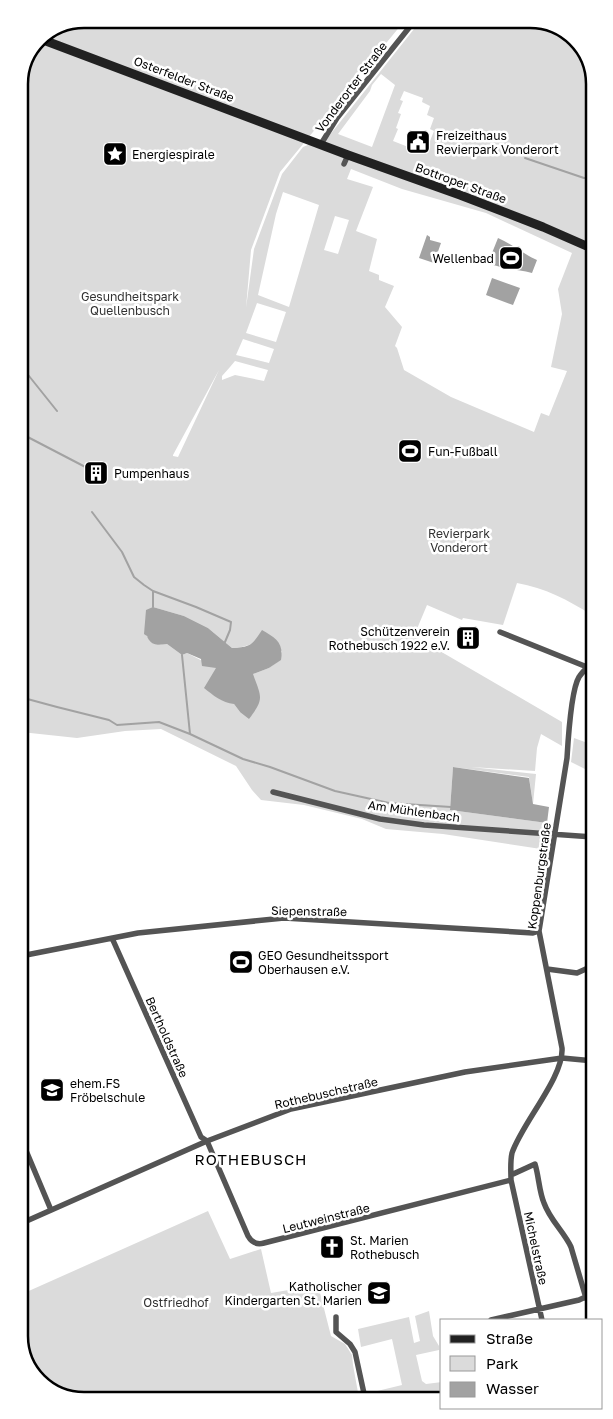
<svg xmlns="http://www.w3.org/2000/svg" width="613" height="1419" font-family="'Golos Text',sans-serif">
<rect width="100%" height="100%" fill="#fff"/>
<!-- green -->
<path fill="#dbdbdb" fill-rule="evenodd" d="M 83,19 L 406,19 L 280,172 L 251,250 L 246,308 L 254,249 L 282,174 L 303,147 L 329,136 L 422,19 L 534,19 L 569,32 L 591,63 L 592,353 L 585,365 L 588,374 L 592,375 L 592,615 C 568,600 545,588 517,583 L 503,625 L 463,618 L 462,620 L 427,605 L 414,636 L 562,722 L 562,746 L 541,734 L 537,748 L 535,771 L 471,767 L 536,774 L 533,804 L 529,777 L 453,767 L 450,810 L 547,823 L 541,849 L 443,834 L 386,829 L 362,819 L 304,805 L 261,800 L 252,790 L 236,766 L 161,729 L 125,731 L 77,738 L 21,732 L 19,79 L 38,37 ZM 381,74 L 395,85 L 372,147 L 338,134 L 370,91 L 372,85 ZM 404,91 L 423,98 L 422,102 L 430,106 L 427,115 L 434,118 L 430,129 L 434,131 L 426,151 L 422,150 L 421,152 L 393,141 L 398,129 L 396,128 L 401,114 L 398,113 L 403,101 L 400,100 ZM 351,169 L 402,189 L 486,213 L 572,253 L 558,289 L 562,314 L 551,367 L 567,371 L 549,416 L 541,413 L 534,432 L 451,397 L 404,370 L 397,348 L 395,346 L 402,327 L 385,307 L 394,286 L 379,280 L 379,275 L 369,271 L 377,239 L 356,231 L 373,187 L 347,179 ZM 283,192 L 319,205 L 289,307 L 258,295 L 276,214 ZM 335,216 L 349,220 L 338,254 L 324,250 ZM 257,303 L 286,312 L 276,342 L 246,333 ZM 243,339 L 274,349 L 269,363 L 236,355 ZM 235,361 L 268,370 L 264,381 L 235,375 L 222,380 L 222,376 L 230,367 ZM 219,370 L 178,457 L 173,456 L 173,455 ZM 153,607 L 184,616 L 208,628 L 232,648 L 242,647 L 252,644 L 282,651 L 280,660 L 269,668 L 253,674 L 240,712 L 234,704 L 216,668 L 187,653 L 182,655 L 167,644 L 160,645 L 150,641 L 147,636 Z
M 574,738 L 593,745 L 593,773 L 571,762 Z
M 208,1211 L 230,1259 L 261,1249 L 271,1293 L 318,1285 L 331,1336 L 345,1344 L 352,1355 L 353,1365 L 359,1398 L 79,1400 L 44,1387 L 22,1356 L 22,1294 Z
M 429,1311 L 433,1336 L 439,1346 L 439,1350 L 416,1355 L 422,1381 L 426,1384 L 442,1382 L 442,1398 L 370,1398 L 369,1393 L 402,1385 L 392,1339 L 361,1347 L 358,1329 L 409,1317 L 414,1343 L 420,1341 L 415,1316 Z"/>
<!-- water -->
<path fill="#a2a2a2" d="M 427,235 L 430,237 L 430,240 L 441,243 L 434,263 L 419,258 Z
M 498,238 C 512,244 523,254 537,260 L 532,273 C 517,269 502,269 488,263 Z
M 492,278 L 520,288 L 513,305 L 486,295 Z
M 153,607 L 184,616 L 208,628 L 232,648 C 251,647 252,645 262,630 C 276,638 284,643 281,660 L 269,668 L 253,674 C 261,697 265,698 249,719 L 240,712 L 234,704 C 222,703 213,695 204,688 L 216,668 L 202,666 L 201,659 L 187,653 L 182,655 L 167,644 C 161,645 153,646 149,640 C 145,634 150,638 144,634 L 146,610 Z
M 453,767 L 529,778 L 533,804 L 549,807 L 547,823 L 450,810 Z"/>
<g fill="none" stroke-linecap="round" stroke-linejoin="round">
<!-- stream -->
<path stroke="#a2a2a2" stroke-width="2" d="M 525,158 L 584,178 L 591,178
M 20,368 L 25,371 L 57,411
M 20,433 L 95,472
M 92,512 L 122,552 L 134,577 L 144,585 L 153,591 L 153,607
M 153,591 L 196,607 L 231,622 L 230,630 L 225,642
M 182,655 L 190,734
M 20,697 L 57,707 L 109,720 L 117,725 L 159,722 L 190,734 L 243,759 L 270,767 L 335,791 L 389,803 L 451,807"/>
<!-- minor -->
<path stroke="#545454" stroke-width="5.5" d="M 321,144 L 337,118 L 416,19
M 344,164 L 348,155
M 500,632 L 592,669
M 273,792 L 380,819 L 424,825 L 593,837
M 112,938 L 201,1137 L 207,1141 L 248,1236 C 252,1243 257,1245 264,1243 L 511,1180
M 21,956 L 138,933 L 284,918 L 533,933 L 539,931
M 547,969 L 577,973 L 588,968 L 593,969
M 22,1141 L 51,1210
M 511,1175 L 535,1164 C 539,1177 539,1191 544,1203 C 550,1220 564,1232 571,1247 L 586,1298
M 22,1223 L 207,1141 L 291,1109 L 465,1072 L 562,1058 L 594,1061
M 336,1317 L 336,1332 L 350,1344 L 355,1352 L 365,1398
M 491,1320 L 579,1300 L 594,1293
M 542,1320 L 511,1180 C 511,1172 510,1162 512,1153 C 522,1123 564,1077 562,1048 L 539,931 L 567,758 C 568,741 571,690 579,677 C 583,671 588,667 592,662"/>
<!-- secondary -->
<path stroke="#212121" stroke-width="9" d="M 38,38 L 348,155 L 460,195 L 543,227 L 591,248"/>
</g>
<!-- icons -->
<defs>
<symbol id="civic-square" viewBox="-11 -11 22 22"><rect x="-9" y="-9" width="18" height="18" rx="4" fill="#000" stroke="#fff"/><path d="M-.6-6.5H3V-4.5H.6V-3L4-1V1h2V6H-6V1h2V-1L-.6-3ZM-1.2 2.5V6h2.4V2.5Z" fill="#fff"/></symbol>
<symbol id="sight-square" viewBox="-11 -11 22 22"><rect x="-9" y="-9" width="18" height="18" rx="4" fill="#000" stroke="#fff"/><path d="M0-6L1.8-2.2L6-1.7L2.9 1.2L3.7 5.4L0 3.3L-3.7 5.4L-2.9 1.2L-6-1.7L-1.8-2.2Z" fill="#fff"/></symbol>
<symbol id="stadium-square" viewBox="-11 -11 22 22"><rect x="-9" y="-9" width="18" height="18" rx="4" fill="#000" stroke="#fff"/><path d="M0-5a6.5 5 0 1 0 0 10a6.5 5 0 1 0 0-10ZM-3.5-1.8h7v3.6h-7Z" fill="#fff"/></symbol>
<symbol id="building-square" viewBox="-11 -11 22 22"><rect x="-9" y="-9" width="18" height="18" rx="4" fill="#000" stroke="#fff"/><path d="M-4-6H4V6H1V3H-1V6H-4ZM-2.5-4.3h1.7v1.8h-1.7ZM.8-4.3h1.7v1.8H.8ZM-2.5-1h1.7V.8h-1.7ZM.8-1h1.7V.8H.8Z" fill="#fff"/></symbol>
<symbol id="school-square" viewBox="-11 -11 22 22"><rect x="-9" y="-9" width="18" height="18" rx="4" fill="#000" stroke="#fff"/><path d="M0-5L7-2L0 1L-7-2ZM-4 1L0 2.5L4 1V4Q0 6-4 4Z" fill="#fff"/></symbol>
<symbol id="church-square" viewBox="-11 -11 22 22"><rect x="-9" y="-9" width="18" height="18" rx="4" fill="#000" stroke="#fff"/><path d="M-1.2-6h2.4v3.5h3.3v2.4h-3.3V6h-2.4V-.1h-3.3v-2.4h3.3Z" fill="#fff"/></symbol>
</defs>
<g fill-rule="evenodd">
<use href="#civic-square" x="404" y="128" width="28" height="28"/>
<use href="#sight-square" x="101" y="140" width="28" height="28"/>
<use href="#stadium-square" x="497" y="244" width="28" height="28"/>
<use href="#stadium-square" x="396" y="437" width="28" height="28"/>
<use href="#building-square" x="82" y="459" width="28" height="28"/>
<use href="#building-square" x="454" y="624" width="28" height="28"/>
<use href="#stadium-square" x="227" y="948" width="28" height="28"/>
<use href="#school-square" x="38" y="1076" width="28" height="28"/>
<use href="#church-square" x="318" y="1233" width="28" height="28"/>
<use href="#school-square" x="365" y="1279" width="28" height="28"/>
</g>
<g text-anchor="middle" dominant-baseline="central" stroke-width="5" stroke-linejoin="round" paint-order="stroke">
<!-- street labels -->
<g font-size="12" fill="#000" stroke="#fff">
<text transform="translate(184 79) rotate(21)">Osterfelder Straße</text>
<text transform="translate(351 87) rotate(-53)">Vonderorter Straße</text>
<text transform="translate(461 183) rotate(20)">Bottroper Straße</text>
<text transform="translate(414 811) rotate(8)">Am Mühlenbach</text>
<text transform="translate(539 876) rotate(-82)">Koppenburgstraße</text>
<text transform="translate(309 911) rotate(1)">Siepenstraße</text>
<text transform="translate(167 1037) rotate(66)">Bertholdstraße</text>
<text transform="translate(326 1093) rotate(-13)">Rothebuschstraße</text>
<text transform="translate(326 1218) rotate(-14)">Leutweinstraße</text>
<text transform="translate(536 1248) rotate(78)">Michelstraße</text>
</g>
<!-- poi labels -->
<g font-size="12" fill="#000" stroke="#fff" text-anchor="start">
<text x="436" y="135">Freizeithaus<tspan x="436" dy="14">Revierpark Vonderort</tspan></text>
<text x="132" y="154">Energiespirale</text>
<text x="494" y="258" text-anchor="end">Wellenbad</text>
<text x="428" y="451">Fun-Fußball</text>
<text x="114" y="473">Pumpenhaus</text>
<text x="450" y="631" text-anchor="end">Schützenverein<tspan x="450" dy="14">Rothebusch 1922 e.V.</tspan></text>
<text x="258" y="955">GEO Gesundheitssport<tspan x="258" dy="14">Oberhausen e.V.</tspan></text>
<text x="70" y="1083">ehem.FS<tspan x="70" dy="14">Fröbelschule</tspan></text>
<text x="350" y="1240">St. Marien<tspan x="350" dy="14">Rothebusch</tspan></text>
<text x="362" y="1286" text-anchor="end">Katholischer<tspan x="362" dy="14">Kindergarten St. Marien</tspan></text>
</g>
<!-- park labels -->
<g font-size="12" fill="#323232" stroke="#fff">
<text x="130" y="296">Gesundheitspark<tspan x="130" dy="14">Quellenbusch</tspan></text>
<text x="459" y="533">Revierpark<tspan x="459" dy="14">Vonderort</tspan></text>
<text x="176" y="1302">Ostfriedhof</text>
</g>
<!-- quarter labels -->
<g font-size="15" letter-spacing="1" fill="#000" stroke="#fff">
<text x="251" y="1159">ROTHEBUSCH</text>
</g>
</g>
<!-- crop -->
<path d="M0 0H613V1419H0ZM84 28H530A56 56 0 0 1 586 84V1336A56 56 0 0 1 530 1392H84A56 56 0 0 1 28 1336V84A56 56 0 0 1 84 28Z" fill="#fff" fill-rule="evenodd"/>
<path fill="none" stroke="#000" stroke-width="2.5" d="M84 28H530A56 56 0 0 1 586 84V1336A56 56 0 0 1 530 1392H84A56 56 0 0 1 28 1336V84A56 56 0 0 1 84 28Z"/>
<!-- legend -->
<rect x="440" y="1319" width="162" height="90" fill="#ffffff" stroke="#999999"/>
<rect x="450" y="1335" width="25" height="8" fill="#212121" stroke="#999999"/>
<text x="486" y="1344" font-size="15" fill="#000000">Straße</text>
<rect x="450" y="1356" width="25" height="15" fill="#dbdbdb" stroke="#999999"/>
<text x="486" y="1369" font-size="15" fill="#000000">Park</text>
<rect x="450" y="1382" width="25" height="15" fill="#a2a2a2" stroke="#999999"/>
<text x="486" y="1394" font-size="15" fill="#000000">Wasser</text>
</svg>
